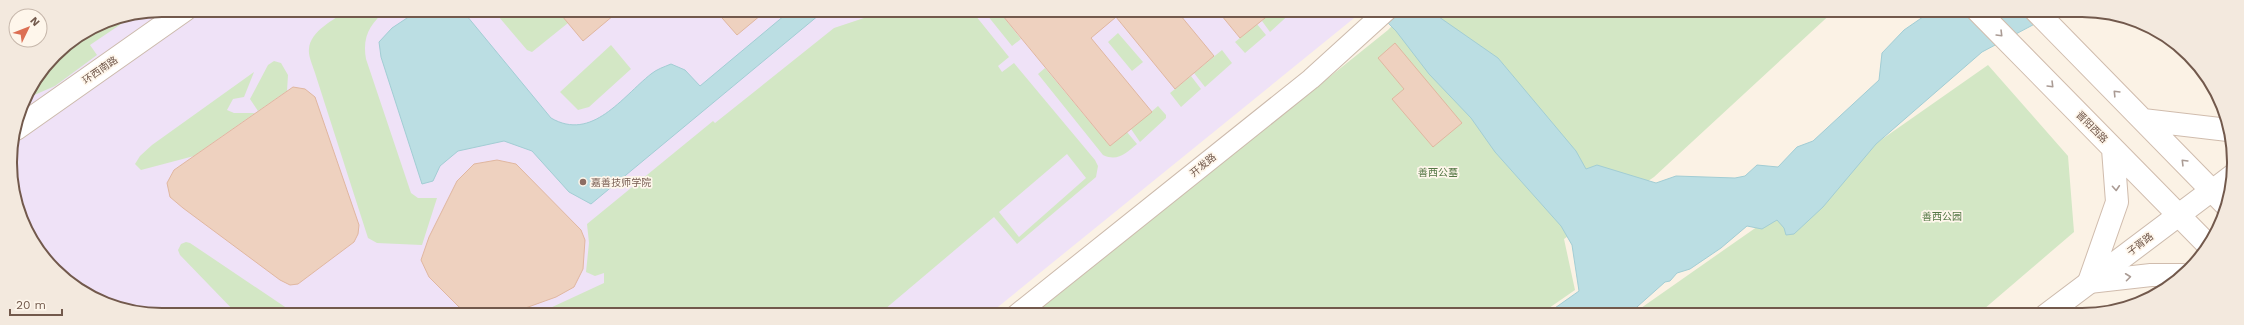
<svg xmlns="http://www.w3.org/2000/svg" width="2244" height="325" font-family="'Work Sans','Noto Sans SC',sans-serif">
<rect width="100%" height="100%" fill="#fbf2e5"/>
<!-- education -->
<path fill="#efe2f7" d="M 163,10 L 1364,10 L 988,315 L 152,315 L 95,299 L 46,259 L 18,212 L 10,153 L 22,104 L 55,55 L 104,22 Z"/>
<!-- green -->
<path fill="#d3e7c5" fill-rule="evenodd" d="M 348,10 L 387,10 C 370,23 362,37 366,59 L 411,193 L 418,198 L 437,198 L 422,245 L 377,243 L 368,238 L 315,73 C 313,66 308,56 309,49 C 310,31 335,19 348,10 Z
M 493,10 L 557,10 L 568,23 L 532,52 L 527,50 Z
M 886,10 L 971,10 L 1009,57 L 998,66 L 1002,72 L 1014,63 L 1095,160 L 1098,166 L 1096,177 L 1017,244 L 994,217 L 878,315 L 535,315 L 604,283 L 604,273 L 595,276 L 586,272 L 589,243 L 587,224 L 713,121 L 715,123 L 834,28 L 873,15 L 886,14 ZM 1067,154 L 1086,178 L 1019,237 L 999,212 Z
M 983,10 L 998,10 L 1021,39 L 1012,46 Z
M 1274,10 L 1294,10 L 1270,32 L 1262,21 Z
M 1407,10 L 1835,10 L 1654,177 L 1564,239 L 1575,290 L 1539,315 L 1033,315 L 1388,30 Z
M 133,16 L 90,45 L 97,55 L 55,86 L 25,99 L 55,55 L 104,22 Z
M 1257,24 L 1266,35 L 1245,53 L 1235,42 Z
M 1118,33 L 1143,62 L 1132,71 L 1108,42 Z
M 611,45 L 631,69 L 589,107 L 578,110 L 560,92 Z
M 1222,50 L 1232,63 L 1205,87 L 1194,73 Z
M 274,61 L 281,63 L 288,75 L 287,91 L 258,111 L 250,99 L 268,65 Z
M 1988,65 L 2068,156 L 2074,232 L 1977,315 L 1631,315 Z
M 1045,68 L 1110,146 L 1127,132 L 1137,144 C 1126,153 1118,162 1103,155 L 1038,74 Z
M 254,72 L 244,97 L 233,99 L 227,110 L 234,113 L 255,113 L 194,156 L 141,170 L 135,164 L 140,156 L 152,145 Z
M 1191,76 L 1201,89 L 1181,107 L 1170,93 Z
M 1158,106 L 1166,115 L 1166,118 L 1140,142 L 1131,129 Z
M 186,242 L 190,243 L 297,315 L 238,315 L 180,255 L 178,250 L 181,244 Z"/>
<!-- water -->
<path fill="#bbdee3" stroke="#a2cdd4" d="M 419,10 L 462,10 L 551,118 C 592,142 622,97 651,74 C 657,69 664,67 671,64 L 685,70 L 700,86 L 791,10 L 825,10 L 591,204 L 569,192 L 532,151 L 504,141 L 458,151 L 440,166 L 433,181 L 422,184 L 381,57 L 379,42 L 392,28 Z
M 1375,10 L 1429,10 L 1498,58 L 1576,151 L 1586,169 L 1597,165 L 1656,183 L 1676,176 L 1735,178 L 1745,176 L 1757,165 L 1778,167 L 1797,147 L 1813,141 L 1879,80 L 1882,53 L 1904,30 L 1933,10 L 2061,10 L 1982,52 L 1876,144 L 1823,207 L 1794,234 L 1786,235 L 1784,228 L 1777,220 L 1762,229 L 1747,226 L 1721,248 L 1690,269 L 1677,273 L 1670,281 L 1665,282 L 1628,315 L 1545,315 L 1579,291 L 1572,245 L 1561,226 L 1495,152 L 1471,118 L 1429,74 L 1396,31 Z"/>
<!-- building -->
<path fill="#eed1bf" stroke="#e0b7a0" d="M 557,10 L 620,10 L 583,41 Z
M 715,10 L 767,10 L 737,35 Z
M 998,10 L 1176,10 L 1214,56 L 1175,89 L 1116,17 L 1091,38 L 1152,112 L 1110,146 Z
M 1217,10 L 1275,10 L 1240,38 Z
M 1395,43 L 1462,123 L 1433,147 L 1392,99 L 1404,89 L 1378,58 Z
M 293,87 L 305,89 L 315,97 L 359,225 L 358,234 L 354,242 L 298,284 L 290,285 L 280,280 L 183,208 L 170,197 L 167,183 L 174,170 Z
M 497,160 L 516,164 L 581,230 L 585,240 L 583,269 L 574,287 L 556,297 L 506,315 L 469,315 L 458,306 L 429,277 L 421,260 L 429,237 L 457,181 L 474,164 Z"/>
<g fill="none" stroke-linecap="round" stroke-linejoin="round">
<defs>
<path id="minor" d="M 2212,190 L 2233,174
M 1016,315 L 1311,79 L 1387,10"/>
<path id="tertiary" d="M 16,129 L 185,10
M 2046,315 L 2212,190"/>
<path id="secondary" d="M 1977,10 L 2208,245
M 2035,10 L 2225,204
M 2143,120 L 2228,130
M 2113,149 L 2117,202 L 2089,282 L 2151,275 L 2182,275"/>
</defs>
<!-- minor casing -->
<use href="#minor" stroke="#ccbaac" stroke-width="22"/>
<!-- tertiary casing -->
<use href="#tertiary" stroke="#ccbaac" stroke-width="24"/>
<!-- secondary casing -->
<use href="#secondary" stroke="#d0bcad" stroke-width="24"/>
<!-- minor -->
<use href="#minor" stroke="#fff" stroke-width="20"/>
<!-- tertiary -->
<use href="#tertiary" stroke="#fff" stroke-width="22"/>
<!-- secondary -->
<use href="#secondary" stroke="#fff" stroke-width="22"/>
</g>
<!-- one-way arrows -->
<defs><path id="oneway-chevron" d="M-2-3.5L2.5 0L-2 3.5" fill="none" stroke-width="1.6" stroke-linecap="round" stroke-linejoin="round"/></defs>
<g stroke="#aa9b94">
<use href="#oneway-chevron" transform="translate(2000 34) rotate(45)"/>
<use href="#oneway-chevron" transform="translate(2051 85) rotate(45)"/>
<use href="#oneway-chevron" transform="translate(2116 93) rotate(-134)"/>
<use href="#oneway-chevron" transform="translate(2184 162) rotate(-135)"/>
<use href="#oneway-chevron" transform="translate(2116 188) rotate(86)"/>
<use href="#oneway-chevron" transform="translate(2128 277) rotate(-7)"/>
</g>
<!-- markers -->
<circle fill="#8d6e63" stroke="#fef6eb" stroke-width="1.5" cx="583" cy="182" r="4"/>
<g text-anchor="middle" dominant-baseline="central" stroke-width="3.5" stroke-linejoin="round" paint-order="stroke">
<!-- street labels -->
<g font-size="10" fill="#72594c" stroke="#fef6eb">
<text transform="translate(100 70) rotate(-35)">环西南路</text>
<text transform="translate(2092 127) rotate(45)">晋阳西路</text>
<text transform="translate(1203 165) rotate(-39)">开发路</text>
<text transform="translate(2140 244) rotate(-37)">子胥路</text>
</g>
<!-- park labels -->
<g font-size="10" fill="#547745" stroke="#fef6eb">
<text x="1438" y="172">善西公墓</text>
<text x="1942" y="216">善西公园</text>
</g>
<!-- education labels -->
<g font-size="10" fill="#785e54" stroke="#fef6eb" text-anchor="start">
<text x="591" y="182">嘉善技师学院</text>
</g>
</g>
<!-- crop -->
<path d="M0 0H2244V325H0ZM162 17H2082A145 145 0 0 1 2227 162V163A145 145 0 0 1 2082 308H162A145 145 0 0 1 17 163V162A145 145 0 0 1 162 17Z" fill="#f3e9de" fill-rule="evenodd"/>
<path fill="none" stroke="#72594c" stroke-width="2" d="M162 17H2082A145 145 0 0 1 2227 162V163A145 145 0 0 1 2082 308H162A145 145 0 0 1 17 163V162A145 145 0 0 1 162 17Z"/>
<!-- north arrow -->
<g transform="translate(28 28) rotate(47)"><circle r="19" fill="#fef6eb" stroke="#c6b7ab"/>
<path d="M0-3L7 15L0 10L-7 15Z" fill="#dc6f53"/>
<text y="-6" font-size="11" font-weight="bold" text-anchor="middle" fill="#72594c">N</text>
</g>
<!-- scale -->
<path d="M10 309v6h52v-6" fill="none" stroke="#72594c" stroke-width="2"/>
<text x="16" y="309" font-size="12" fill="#72594c" stroke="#fef6eb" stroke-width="3" paint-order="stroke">20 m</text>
</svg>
